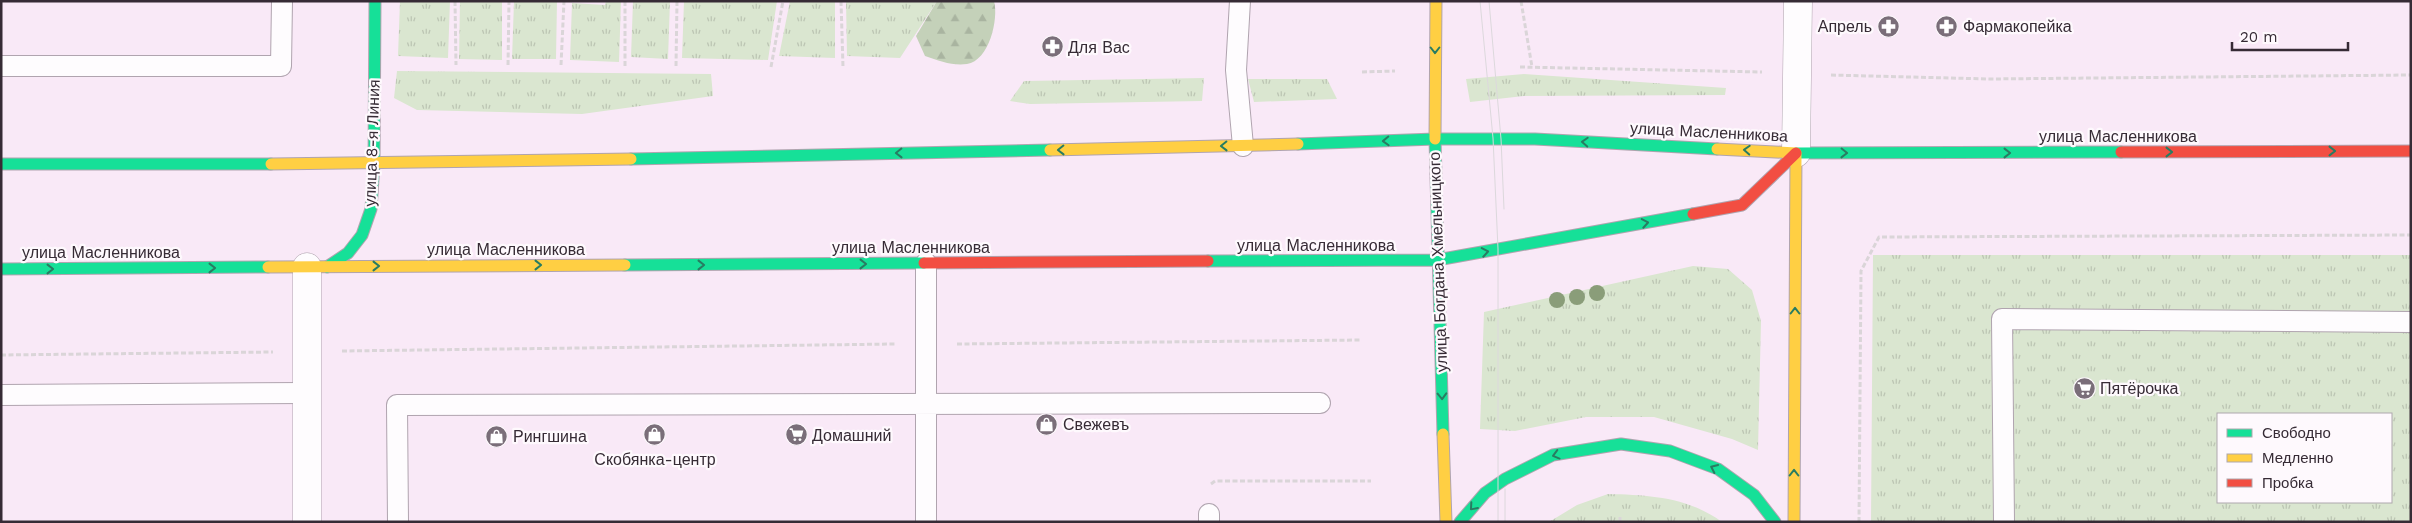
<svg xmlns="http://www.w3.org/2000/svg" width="2412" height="523" font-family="'Work Sans',sans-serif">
<defs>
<pattern id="grass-tufts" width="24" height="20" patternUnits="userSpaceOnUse" patternTransform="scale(1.25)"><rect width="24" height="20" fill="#dae6d0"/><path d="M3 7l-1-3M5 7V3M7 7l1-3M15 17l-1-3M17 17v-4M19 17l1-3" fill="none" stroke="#bcc5b3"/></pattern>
<pattern id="forest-firs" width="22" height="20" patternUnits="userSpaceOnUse" patternTransform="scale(1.25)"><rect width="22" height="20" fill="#c4d1b9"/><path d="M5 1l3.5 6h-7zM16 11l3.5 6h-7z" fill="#a9b4a0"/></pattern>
</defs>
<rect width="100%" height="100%" fill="#f9e9f7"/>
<!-- grass -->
<path fill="url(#grass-tufts)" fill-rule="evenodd" d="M 400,1 L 450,1 L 448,58 L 398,56 Z
M 460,1 L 502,1 L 502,60 L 459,59 Z
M 514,1 L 557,1 L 556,59 L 512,59 Z
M 606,1 L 621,1 L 619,62 L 570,60 L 572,3 L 605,5 Z
M 633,1 L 670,1 L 668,59 L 631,57 Z
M 684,1 L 777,1 L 768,60 L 682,58 Z
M 790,1 L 835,1 L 835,58 L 779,56 Z
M 846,1 L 937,1 L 900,58 L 847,56 Z
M 397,71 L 711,74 L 713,96 L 582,114 L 417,110 L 394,98 Z
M 1524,74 L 1726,88 L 1725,95 L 1524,96 L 1470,102 L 1466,79 Z
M 1204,78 L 1202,101 L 1030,104 L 1010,101 L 1024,81 Z
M 1248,79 L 1327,79 L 1337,99 L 1254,102 Z
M 1873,255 L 2411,255 L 2411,522 L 1871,522 ZM 2218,414 L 2391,414 L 2391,502 L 2218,502 Z
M 1693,266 L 1728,269 L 1752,290 L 1761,321 L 1758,450 L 1732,439 L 1654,417 L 1586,417 L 1515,431 L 1480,429 L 1484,312 Z
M 1608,494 C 1649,495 1688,497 1722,522 L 1549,522 L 1577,505 Z"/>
<!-- forest -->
<path fill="url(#forest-firs)" d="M 937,1 L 994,1 C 999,19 989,61 967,64 C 953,66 939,61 925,56 L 916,36 Z"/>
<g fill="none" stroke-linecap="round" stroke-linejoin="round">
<defs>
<path id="lane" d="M 1240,1 L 1236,70 L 1243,146
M 1,66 L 281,66 L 282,1
M 1,395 L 307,393
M 398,522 L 397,405 L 1320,403
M 926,522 L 926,263
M 1209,522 L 1209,514
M 2004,522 L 2002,319 L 2411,322"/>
<path id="street" d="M 1796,153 L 1798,1
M 307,522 L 307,267"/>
<path id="fast" d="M 1435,139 L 1443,434
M 1298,144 L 1435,139 L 1535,139 L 1717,149
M 1796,153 L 2121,152
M 631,159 L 1050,150
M 1,164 L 271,164
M 1208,261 L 1437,260 L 1693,214
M 625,265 L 924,263
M 327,267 L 348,253 L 362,235 L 371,209 L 374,164 L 375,1
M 1,269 L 268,267
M 1460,522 L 1485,493 L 1505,479 L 1553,455 L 1621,444 L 1670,451 L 1718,469 L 1754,495 L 1775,522"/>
<path id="slow" d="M 1435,139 L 1436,1
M 1717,149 L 1796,153
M 1050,150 L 1298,144
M 271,164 L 631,159
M 268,267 L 625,265
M 1443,434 L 1446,522
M 1794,522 L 1796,153"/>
<path id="jam" d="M 2121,152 L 2411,151
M 1693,214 L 1742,205 L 1796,153
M 924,263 L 1208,261"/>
</defs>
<!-- lane casing -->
<use href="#lane" stroke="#b0a4af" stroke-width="22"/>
<!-- street casing -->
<use href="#street" stroke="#b0a4af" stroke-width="29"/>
<!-- fast casing -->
<use href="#fast" stroke="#b0a4af" stroke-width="13"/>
<!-- slow casing -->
<use href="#slow" stroke="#b0a4af" stroke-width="13"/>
<!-- jam casing -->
<use href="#jam" stroke="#b0a4af" stroke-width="13"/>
<!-- path -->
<path stroke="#dad5d8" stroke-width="3" stroke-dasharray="5 2.5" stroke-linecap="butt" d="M 455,1 L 456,65
M 625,1 L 625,66
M 841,1 L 843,67
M 1521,1 L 1532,67
M 508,65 L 509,1
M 561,65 L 564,1
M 676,66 L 677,1
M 771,67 L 783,1
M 1520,67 L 1762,72
M 1362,72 L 1395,71
M 1831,75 L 1990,79 L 2411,75
M 957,344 L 1362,340
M 342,351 L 896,344
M 1,355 L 273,352
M 1211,484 L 1215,481 L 1371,481
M 1620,522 L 1620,515
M 1859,522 L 1861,271 L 1879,237 L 2411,235"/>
<!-- lane -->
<use href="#lane" stroke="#fefcfe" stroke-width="20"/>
<!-- street -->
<use href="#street" stroke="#fefcfe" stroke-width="28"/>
<!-- fast -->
<use href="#fast" stroke="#16e098" stroke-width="11"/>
<!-- slow -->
<use href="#slow" stroke="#ffcf43" stroke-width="11"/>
<!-- jam -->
<use href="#jam" stroke="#f24e42" stroke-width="11"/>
<!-- tram -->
<path stroke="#dcd8dc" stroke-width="1" d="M 1480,1 L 1493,138 L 1498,249 L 1498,522
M 1489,1 L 1501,139 L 1504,209
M 1505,489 L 1505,522"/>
</g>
<!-- trees -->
<g fill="#8a9d79">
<circle cx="1597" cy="293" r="8"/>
<circle cx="1577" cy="297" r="8"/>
<circle cx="1557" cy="300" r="8"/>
</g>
<!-- one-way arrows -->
<defs><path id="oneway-chevron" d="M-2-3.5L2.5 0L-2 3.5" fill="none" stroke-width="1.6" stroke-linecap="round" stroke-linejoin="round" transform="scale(1.25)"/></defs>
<g stroke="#287c62">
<use href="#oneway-chevron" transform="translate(1435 50) rotate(90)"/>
<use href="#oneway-chevron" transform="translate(1386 141) rotate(178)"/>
<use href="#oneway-chevron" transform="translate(1585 142) rotate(-177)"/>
<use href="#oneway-chevron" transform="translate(1224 146) rotate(179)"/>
<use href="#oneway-chevron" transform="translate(1061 150) rotate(179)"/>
<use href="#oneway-chevron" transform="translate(1747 150) rotate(-177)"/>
<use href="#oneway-chevron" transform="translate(2332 151)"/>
<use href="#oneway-chevron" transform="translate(2169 152)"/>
<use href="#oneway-chevron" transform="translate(899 153) rotate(179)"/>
<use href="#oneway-chevron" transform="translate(1844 153) rotate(1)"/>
<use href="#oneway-chevron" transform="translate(2007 153)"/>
<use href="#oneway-chevron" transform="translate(1645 223) rotate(-10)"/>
<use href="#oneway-chevron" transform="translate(1485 252) rotate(-10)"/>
<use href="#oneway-chevron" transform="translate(863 264)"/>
<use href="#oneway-chevron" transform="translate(538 265)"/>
<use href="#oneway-chevron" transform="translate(701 265)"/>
<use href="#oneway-chevron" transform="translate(376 266)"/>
<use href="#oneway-chevron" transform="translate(212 268)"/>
<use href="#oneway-chevron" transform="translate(50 269)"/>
<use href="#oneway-chevron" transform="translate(1795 311) rotate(-90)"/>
<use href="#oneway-chevron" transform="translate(1442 396) rotate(88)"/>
<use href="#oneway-chevron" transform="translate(1556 455) rotate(165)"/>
<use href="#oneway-chevron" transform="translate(1714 468) rotate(-155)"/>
<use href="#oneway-chevron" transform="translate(1794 473) rotate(-90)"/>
<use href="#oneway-chevron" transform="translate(1473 507) rotate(131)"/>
</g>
<!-- icons -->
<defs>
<symbol id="pharmacy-disc" viewBox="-11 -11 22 22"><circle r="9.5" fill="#7a6e79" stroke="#fef9fd"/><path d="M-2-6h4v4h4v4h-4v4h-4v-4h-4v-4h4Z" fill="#fff"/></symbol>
<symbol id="supermarket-disc" viewBox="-11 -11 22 22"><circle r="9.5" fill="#7a6e79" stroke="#fef9fd"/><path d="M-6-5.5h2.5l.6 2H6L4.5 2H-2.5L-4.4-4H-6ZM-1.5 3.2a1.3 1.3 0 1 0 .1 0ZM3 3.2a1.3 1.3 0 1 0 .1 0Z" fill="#fff"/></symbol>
<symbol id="shop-disc" viewBox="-11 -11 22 22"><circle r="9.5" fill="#7a6e79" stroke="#fef9fd"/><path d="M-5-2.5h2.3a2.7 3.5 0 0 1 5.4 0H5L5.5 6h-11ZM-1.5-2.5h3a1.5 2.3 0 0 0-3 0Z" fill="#fff"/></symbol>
</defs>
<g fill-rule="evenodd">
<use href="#pharmacy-disc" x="1876" y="14" width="25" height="25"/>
<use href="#pharmacy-disc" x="1934" y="14" width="25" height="25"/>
<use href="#pharmacy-disc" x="1040" y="34" width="25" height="25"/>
<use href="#supermarket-disc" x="2072" y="376" width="25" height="25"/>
<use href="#shop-disc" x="1034" y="412" width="25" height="25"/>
<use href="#shop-disc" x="642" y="422" width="25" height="25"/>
<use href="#supermarket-disc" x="784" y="422" width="25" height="25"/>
<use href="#shop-disc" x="484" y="424" width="25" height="25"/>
</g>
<g text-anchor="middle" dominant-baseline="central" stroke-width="4.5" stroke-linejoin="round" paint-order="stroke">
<!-- poi labels -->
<g font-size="16" fill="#362b35" stroke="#fef9fd" text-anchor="start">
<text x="1872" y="26" text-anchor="end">Апрель</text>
<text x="1963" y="26">Фармакопейка</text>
<text x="1068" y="47">Для Вас</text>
<text x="2100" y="388">Пятёрочка</text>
<text x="1063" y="424">Свежевъ</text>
<text x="812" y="435">Домашний</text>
<text x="513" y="436">Рингшина</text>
<text x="655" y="459" text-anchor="middle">Скобянка-центр</text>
</g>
<!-- street labels -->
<g font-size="16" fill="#362b35" stroke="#fef9fd">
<text transform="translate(1709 132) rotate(3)">улица Масленникова</text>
<text x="2118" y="136">улица Масленникова</text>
<text transform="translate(372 143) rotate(-88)">улица 8-я Линия</text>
<text x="1316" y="245">улица Масленникова</text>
<text x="911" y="247">улица Масленникова</text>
<text x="506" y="249">улица Масленникова</text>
<text x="101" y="252">улица Масленникова</text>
<text transform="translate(1438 262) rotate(-92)">улица Богдана Хмельницкого</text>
</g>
</g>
<!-- border -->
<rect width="2412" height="523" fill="none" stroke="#362b35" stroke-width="5"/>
<!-- legend -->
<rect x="2217" y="413" width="175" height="90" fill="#fef9fd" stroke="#aea7ad"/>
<rect x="2227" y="429" width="25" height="8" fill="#16e098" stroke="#aea7ad"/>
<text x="2262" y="438" font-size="15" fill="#362b35">Свободно</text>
<rect x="2227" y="454" width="25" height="8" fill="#ffcf43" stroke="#aea7ad"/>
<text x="2262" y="463" font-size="15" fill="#362b35">Медленно</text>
<rect x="2227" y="479" width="25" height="8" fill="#f24e42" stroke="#aea7ad"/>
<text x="2262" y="488" font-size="15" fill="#362b35">Пробка</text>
<!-- scale -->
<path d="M2232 42v8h116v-8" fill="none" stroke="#362b35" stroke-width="2.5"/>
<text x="2240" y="42" font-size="15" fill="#362b35" stroke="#fef9fd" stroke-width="4" paint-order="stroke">20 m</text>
</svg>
